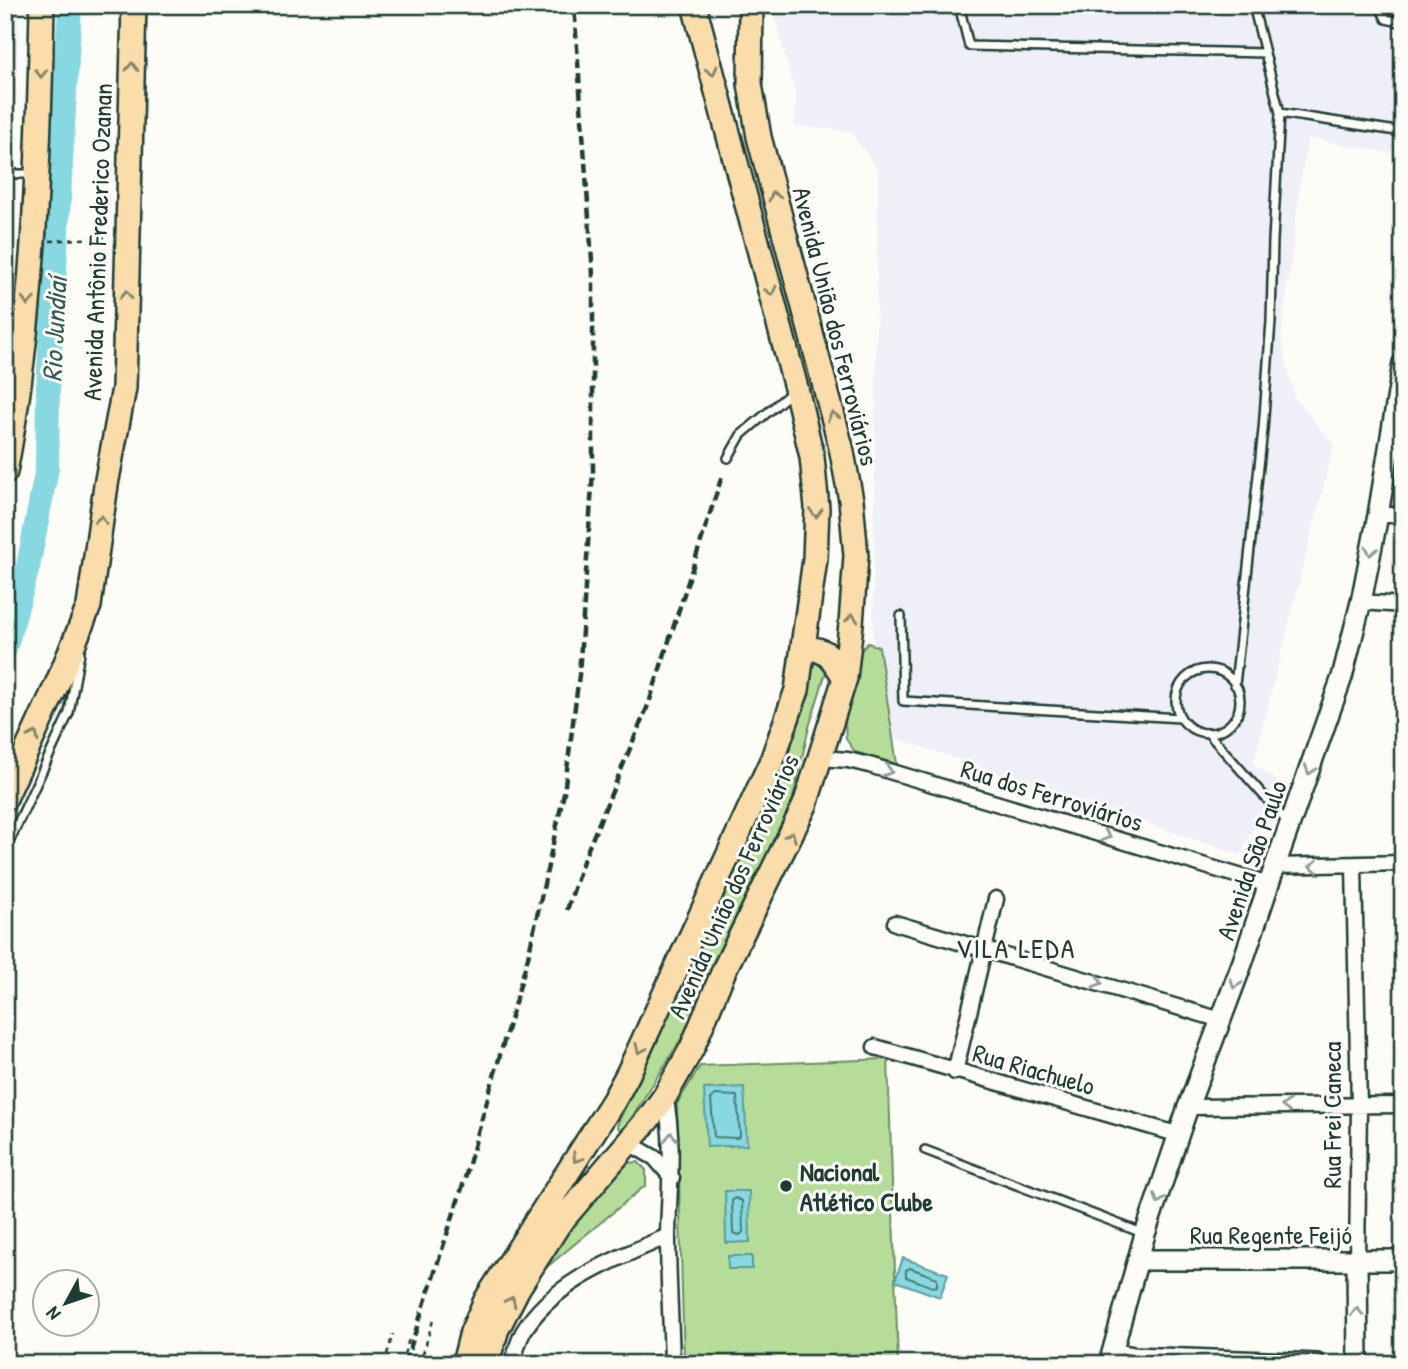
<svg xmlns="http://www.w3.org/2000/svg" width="1408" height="1369" font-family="'Patrick Hand',sans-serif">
<rect width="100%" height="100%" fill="#fdfcf7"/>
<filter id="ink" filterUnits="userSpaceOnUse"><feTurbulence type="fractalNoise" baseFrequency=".0143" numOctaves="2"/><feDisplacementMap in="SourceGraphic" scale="14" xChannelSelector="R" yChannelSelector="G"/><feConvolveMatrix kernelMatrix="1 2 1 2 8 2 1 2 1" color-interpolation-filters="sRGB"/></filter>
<g filter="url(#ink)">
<!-- built -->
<path fill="#efeff8" d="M 5,5 L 19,5 L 10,247 L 5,276 Z
M 771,5 L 1386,5 L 1401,90 L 1396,154 L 1308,138 L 1301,178 L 1281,339 L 1295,398 L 1334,445 L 1253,764 L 1277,780 L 1240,855 L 872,730 L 878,170 L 850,131 L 794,126 L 796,96 Z"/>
<!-- green -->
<path fill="#b5dd99" stroke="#6a8d66" stroke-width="2" d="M 868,643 L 879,647 L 897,764 L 855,752 L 846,739 L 845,723 L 856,656 Z
M 819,659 L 824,663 L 826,672 L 809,727 L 793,798 L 761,878 L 683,1036 L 624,1130 L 619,1129 L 617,1125 L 648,1060 L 810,663 Z
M 888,1059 L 898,1364 L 684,1364 L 677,1104 L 700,1066 Z
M 638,1162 L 646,1170 L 646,1185 L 536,1276 L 587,1208 L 628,1163 Z"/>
<!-- water -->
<path fill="#87d8e0" stroke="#5d9a9b" stroke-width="2" d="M 744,1087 L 747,1145 L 707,1147 L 704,1089 Z
M 725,1191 L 749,1191 L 750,1242 L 726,1243 Z
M 728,1256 L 752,1256 L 752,1269 L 728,1269 Z
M 903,1258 L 948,1274 L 940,1297 L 895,1281 Z"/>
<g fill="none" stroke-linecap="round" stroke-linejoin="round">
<!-- shore -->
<path stroke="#497b79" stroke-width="2" d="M 715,1095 L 737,1096 L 740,1135 L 738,1138 L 714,1137 L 711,1099 Z
M 735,1198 L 742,1201 L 743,1232 L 740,1235 L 733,1233 L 732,1201 Z
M 910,1268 L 937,1278 L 937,1286 L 933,1287 L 906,1277 L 906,1270 Z"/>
<!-- river -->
<path stroke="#87d8e0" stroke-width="24" d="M 5,649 L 28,567 L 47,468 L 48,388 L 70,5"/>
<defs>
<path id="lane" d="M 959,5 L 969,46 L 1265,53
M 1379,5 L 1386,19 L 1403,23
M 1280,113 L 1403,132
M 5,174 L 33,174
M 728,458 L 741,435 L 793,391
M 901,616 L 903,701 L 1180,718
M1176 701a32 32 0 1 1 64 0a32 32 0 1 1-64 0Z
M 1235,685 L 1263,430 L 1271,321 L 1273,240 L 1280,113 L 1253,5
M 1208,733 L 1288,823
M 5,851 L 69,713 L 80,653
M 925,1150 L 1145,1234
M 1116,1348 L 1134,1351 L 1318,1358"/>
<path id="street" d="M 1378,515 L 1403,515
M 1361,602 L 1403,605
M 821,758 L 848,760 L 869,765 L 1269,885
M 1275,866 L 1403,863
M 1354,866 L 1359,1106 L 1357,1261
M 895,923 L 1221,1020
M 875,1047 L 1180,1135
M 955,1072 L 996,899
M 665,1096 C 675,1143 669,1188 668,1235 C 668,1278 671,1321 672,1364
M 1188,1107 L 1403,1105
M 629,1143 L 655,1158 L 672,1178
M 513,1364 C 515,1353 518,1342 523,1332 C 552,1282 618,1258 668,1236
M 655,1364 L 672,1363"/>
<path id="secondary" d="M 1138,1260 L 1403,1260
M 1357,1261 L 1358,1364
M 1109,1364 L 1145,1234 L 1188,1107 L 1243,961 L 1275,866 L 1342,677 L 1361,602 L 1378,515 L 1403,363"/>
<path id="primary" d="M 5,472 C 34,318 39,161 42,5
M 805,648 C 829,649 833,659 845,678
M 5,798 L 58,682 L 89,606 L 106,485 L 124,388 L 134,5
M 464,1364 L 472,1332 L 486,1300 L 614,1100 L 628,1074 L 773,758 L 797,690 L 815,559 L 817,508 L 812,457 L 796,388 L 694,5
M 486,1364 L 497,1329 L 518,1288 L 558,1225 L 649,1118 L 665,1096 L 692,1048 L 725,968 L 805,805 L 845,678 L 851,624 L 856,556 L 851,500 L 841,447 L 759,137 L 750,84 L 751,5"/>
</defs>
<!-- lane casing -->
<use href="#lane" stroke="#1f3d34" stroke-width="12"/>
<!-- street casing -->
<use href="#street" stroke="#1f3d34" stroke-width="19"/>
<!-- secondary casing -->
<use href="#secondary" stroke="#1f3d34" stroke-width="24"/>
<!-- primary casing -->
<use href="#primary" stroke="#1f3d34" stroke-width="28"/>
<!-- path -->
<path stroke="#1f3d34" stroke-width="2.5" stroke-dasharray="5 5" stroke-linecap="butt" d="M 50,241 L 110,237
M 384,1364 L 393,1334
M 401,1364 L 409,1339
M 420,1364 L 434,1317"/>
<!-- lane -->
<use href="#lane" stroke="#fdfcf7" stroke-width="7"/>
<!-- street -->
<use href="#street" stroke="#fdfcf7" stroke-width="14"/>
<!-- secondary -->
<use href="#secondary" stroke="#fdfcf7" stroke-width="19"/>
<!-- primary -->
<use href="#primary" stroke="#faddab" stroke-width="23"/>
<!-- rail -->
<path stroke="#1f3d34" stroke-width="4.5" stroke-dasharray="10 5" stroke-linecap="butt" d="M 567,910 L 583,861 L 649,703 L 722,476
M 405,1364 L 463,1185 L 528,957 L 564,793 L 579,675 L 593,471 L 593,275 L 574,5"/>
</g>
<!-- one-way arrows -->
<defs><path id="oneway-chevron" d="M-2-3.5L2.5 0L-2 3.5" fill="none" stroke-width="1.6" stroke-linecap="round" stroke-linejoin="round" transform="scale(1.75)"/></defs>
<g stroke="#82856a">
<use href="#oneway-chevron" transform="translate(132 67) rotate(-88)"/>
<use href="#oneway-chevron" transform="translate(712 71) rotate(75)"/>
<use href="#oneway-chevron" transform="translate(41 73) rotate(91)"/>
<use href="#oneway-chevron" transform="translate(774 196) rotate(-105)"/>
<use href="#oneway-chevron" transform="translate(771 291) rotate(75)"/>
<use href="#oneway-chevron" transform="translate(126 295) rotate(-89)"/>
<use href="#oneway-chevron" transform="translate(28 301) rotate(94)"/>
<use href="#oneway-chevron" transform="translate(833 416) rotate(-105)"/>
<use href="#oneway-chevron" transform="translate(816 513) rotate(90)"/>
<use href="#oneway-chevron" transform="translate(101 520) rotate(-82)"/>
<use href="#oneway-chevron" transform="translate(852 618) rotate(-85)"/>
<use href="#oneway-chevron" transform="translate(34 736) rotate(-65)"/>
<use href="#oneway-chevron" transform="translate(791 836) rotate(-66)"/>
<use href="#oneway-chevron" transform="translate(640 1049) rotate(115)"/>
<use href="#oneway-chevron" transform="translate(577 1158) rotate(123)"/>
<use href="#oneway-chevron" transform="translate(511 1301) rotate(-64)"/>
</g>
<g stroke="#8e9c96">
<use href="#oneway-chevron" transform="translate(1371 551) rotate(101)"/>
<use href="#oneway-chevron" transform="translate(1310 770) rotate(109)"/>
<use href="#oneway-chevron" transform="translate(888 771) rotate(17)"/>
<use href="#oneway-chevron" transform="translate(1106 836) rotate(17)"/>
<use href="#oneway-chevron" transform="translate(1314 866) rotate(179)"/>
<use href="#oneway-chevron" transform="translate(1098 982) rotate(17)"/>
<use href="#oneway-chevron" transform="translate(1235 984) rotate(110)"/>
<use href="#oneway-chevron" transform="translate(1286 1106) rotate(180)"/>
<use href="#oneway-chevron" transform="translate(671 1137) rotate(-90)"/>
<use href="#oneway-chevron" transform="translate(1159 1199) rotate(109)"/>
<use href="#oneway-chevron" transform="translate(1357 1312) rotate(-91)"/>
</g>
</g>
<!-- markers -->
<circle fill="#1f3d34" stroke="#fdfcf7" stroke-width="2.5" cx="786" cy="1186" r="7"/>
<g text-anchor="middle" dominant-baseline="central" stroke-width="6" stroke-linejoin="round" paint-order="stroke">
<!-- street labels -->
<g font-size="26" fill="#1f3d34" stroke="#fdfcf7">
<text transform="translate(97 242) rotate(-88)">Avenida Antônio Frederico Ozanan</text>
<text transform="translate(836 326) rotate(76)">Avenida União dos Ferroviários</text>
<text transform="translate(1052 795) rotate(17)">Rua dos Ferroviários</text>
<text transform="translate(1251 860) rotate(-71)">Avenida São Paulo</text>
<text transform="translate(733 886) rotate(-66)">Avenida União dos Ferroviários</text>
<text transform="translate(1034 1069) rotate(16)">Rua Riachuelo</text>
<text transform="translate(1331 1115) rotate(-90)">Rua Frei Caneca</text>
<text x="1271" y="1234">Rua Regente Feijó</text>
</g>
<!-- poi labels -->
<g font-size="26" font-weight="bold" fill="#1f3d34" stroke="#fdfcf7" text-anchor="start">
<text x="800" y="1171">Nacional<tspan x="800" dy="30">Atlético Clube</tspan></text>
</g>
<!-- water labels -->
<g font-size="28" font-style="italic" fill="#345c56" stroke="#fdfcf7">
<text transform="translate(54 329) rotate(-87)">Rio Jundiaí</text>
</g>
<!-- neighbourhood labels -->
<g font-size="28" letter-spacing="2" fill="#1f3d34" stroke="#fdfcf7">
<text x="1016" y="948">VILA LEDA</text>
</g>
</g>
<!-- margin -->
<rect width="1408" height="1369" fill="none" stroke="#fdfcf7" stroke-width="28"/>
<rect x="14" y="14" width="1380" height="1341" fill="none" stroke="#1f3d34" stroke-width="2.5" filter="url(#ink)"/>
<!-- north arrow -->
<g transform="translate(66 1303) rotate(230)"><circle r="33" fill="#fdfcf7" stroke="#a4b0a9" stroke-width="2"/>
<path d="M0-5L12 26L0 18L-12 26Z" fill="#1f3d34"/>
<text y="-10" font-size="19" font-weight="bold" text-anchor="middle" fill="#1f3d34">N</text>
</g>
</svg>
